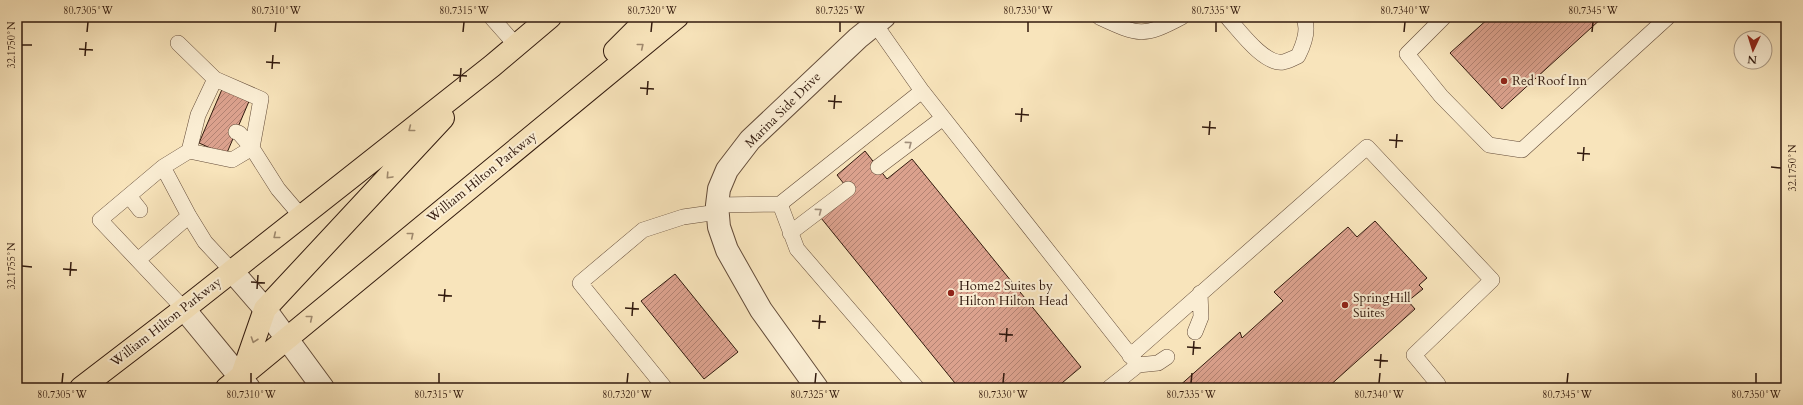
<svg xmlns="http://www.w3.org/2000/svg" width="1803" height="405" font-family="Cardo,serif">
<defs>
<pattern id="building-hatch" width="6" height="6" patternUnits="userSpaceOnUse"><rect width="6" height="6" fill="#dba18d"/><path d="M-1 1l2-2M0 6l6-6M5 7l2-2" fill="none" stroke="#b28272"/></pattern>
</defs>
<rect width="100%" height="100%" fill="#f8e4bb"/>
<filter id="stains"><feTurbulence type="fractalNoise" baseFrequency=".005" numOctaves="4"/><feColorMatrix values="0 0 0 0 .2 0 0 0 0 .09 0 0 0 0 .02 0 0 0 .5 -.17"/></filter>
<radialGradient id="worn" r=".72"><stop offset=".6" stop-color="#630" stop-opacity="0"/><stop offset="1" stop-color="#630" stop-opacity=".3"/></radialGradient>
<!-- building -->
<path fill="url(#building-hatch)" stroke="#321a0e" d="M 1490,17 L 1603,17 L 1502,109 L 1450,53 Z
M 223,87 L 250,99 L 226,155 L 199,143 Z
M 865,151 L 887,179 L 912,159 L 1081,367 L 1056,388 L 959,388 L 821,218 L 848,189 L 837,175 Z
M 1375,221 L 1427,278 L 1419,285 L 1423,289 L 1408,301 L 1415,309 L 1327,388 L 1177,388 L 1240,332 L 1242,338 L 1283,301 L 1274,292 L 1348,227 L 1357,237 Z
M 675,274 L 738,352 L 704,379 L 641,301 Z"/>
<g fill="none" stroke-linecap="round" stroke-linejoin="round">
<defs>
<path id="lane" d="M 491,17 L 515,44
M 1099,17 C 1138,35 1143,38 1182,17
M 1227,17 C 1239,30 1264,65 1283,62 C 1288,61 1294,58 1298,56 C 1303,46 1310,28 1303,17
M 1444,17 L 1407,54 L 1441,96 L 1489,145 L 1522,150 L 1668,17
M 875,24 L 922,91
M 178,43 L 215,79
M 189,151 L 232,160 L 252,148 L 239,133 L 236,132
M 163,167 L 189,151 L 198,115 L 215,79 L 261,99 L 252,148 L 278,189 L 301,216
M 878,167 L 943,118
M 129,196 L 140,210
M 780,204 L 797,249 L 917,388
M 717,205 L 780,204 L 922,91 L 1138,365 L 1109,388
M 790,233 L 848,189
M 138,260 L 189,216
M 184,309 L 100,220 L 163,167 L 189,216 L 205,242 L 232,271
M 1195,332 L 1201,317 L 1200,293
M 1130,356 L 1367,147 L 1492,280 L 1414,355 L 1438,384 L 1434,388
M 1138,365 L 1158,363 L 1167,357
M 665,388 L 580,283 L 643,230 L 683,217 L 718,212"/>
<path id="street" d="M 232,271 L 265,309 L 323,388
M 184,309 L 249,388
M 817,388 L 761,310 L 727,250 L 719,227 L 717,205 L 719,189 L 727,170 L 750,140 L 858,38 L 884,17"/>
<path id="highway" d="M 615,51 L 649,17
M 242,375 L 265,309 L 443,118
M 81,388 L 184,309 L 492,66 L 550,17
M 227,388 L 677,17"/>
</defs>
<!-- lane casing -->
<use href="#lane" stroke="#644c39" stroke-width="16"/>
<!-- street casing -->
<use href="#street" stroke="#644c39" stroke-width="24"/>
<!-- highway casing -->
<use href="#highway" stroke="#321a0e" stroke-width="24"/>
<!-- lane -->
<use href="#lane" stroke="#faedd3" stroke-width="15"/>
<!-- street -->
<use href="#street" stroke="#faedd3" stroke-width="22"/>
<!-- highway -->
<use href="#highway" stroke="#f8e4bb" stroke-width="22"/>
</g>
<!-- one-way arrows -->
<defs><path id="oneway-chevron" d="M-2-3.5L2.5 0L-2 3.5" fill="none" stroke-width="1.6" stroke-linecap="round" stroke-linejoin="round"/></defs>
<g stroke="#9f896d">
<use href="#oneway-chevron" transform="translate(641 46) rotate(-39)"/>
<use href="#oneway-chevron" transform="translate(411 129) rotate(142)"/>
<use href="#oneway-chevron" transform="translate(389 176) rotate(133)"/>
<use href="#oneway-chevron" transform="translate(411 235) rotate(-39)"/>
<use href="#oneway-chevron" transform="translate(276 236) rotate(141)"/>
<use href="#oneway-chevron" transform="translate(310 318) rotate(-39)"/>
<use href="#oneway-chevron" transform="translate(254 340) rotate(109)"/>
</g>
<g stroke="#a08e7a">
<use href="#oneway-chevron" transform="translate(909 144) rotate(-37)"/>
<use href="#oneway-chevron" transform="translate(819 211) rotate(-37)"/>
</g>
<!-- ticks -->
<path fill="none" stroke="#321a0e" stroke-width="1.5" d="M 87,32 L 88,22M 275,32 L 276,22M 463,32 L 464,22M 651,32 L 652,22M 840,32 L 840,22M 1028,32 L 1028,22M 1216,32 L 1216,22M 1404,32 L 1405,22M 1592,32 L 1593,22M 22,45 L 32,45M 79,49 L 93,50M 85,56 L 86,42M 266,62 L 280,63M 272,69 L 273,55M 453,75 L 467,76M 460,82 L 461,68M 640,88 L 654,89M 647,95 L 648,81M 828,101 L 842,102M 834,109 L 835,95M 1015,114 L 1029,115M 1021,122 L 1022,108M 1202,127 L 1216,128M 1209,135 L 1210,121M 1389,140 L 1403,141M 1396,148 L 1397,134M 1577,153 L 1590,154M 1583,161 L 1584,147M 1771,167 L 1781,168M 22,266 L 32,267M 63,269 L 77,270M 70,276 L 71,262M 251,282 L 265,283M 257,289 L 258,275M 438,295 L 452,296M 444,302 L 445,289M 625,308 L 639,309M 632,316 L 633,302M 812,321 L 826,322M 819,329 L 820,315M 999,334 L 1013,335M 1006,342 L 1007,328M 1187,347 L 1201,348M 1193,355 L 1194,341M 1374,360 L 1388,361M 1380,368 L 1381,354M 62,383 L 63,373M 251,383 L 251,373M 439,383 L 439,373M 627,383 L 628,373M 815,383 L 816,373M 1003,383 L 1004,373M 1191,383 L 1192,373M 1379,383 L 1380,373M 1567,383 L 1568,373M 1756,383 L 1756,373"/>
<!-- markers -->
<g fill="#8f2418" stroke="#faedd3" stroke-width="1.5">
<circle cx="1504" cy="81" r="4"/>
<circle cx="951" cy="293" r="4"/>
<circle cx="1345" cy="305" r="4"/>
</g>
<g text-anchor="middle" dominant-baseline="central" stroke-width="4" stroke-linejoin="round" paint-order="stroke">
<!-- poi labels -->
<g font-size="13" fill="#321a0e" stroke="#faedd3" text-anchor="start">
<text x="1512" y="81">Red Roof Inn</text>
<text x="959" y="286">Home2 Suites by<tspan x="959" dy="15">Hilton Hilton Head</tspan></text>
<text x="1353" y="298">SpringHill<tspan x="1353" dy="15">Suites</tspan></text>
</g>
<!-- street labels -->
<g font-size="13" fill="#321a0e" stroke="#faedd3">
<text transform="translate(783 110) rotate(-45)">Marina Side Drive</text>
<text transform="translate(482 177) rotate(-39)">William Hilton Parkway</text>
<text transform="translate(166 322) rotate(-38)">William Hilton Parkway</text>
</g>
</g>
<!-- margin -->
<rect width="1803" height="405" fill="none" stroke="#f8e4bb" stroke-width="44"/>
<!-- north arrow -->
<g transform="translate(1753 50) rotate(184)"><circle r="19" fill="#faedd3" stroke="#aa9984"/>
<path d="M0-3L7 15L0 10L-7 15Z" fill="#8f2418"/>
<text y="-6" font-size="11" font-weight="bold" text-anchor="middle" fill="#321a0e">N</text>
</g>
<rect x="22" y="22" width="1759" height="361" fill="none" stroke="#321a0e" stroke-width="1.5"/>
<g font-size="10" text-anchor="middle" fill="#321a0e">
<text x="88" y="14">80.7305°W</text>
<text x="276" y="14">80.7310°W</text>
<text x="464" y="14">80.7315°W</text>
<text x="652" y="14">80.7320°W</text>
<text x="840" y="14">80.7325°W</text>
<text x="1028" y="14">80.7330°W</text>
<text x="1216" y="14">80.7335°W</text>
<text x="1405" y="14">80.7340°W</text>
<text x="1593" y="14">80.7345°W</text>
<text transform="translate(11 45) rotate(-90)" y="4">32.1750°N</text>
<text transform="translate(1792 168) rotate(-90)" y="4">32.1750°N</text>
<text transform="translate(11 266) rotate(-90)" y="4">32.1755°N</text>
<text x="62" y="398">80.7305°W</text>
<text x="251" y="398">80.7310°W</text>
<text x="439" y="398">80.7315°W</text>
<text x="627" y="398">80.7320°W</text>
<text x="815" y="398">80.7325°W</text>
<text x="1003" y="398">80.7330°W</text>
<text x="1191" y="398">80.7335°W</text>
<text x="1379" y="398">80.7340°W</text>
<text x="1567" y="398">80.7345°W</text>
<text x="1756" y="398">80.7350°W</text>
</g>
<rect width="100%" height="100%" filter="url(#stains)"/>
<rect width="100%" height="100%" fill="url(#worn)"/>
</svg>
